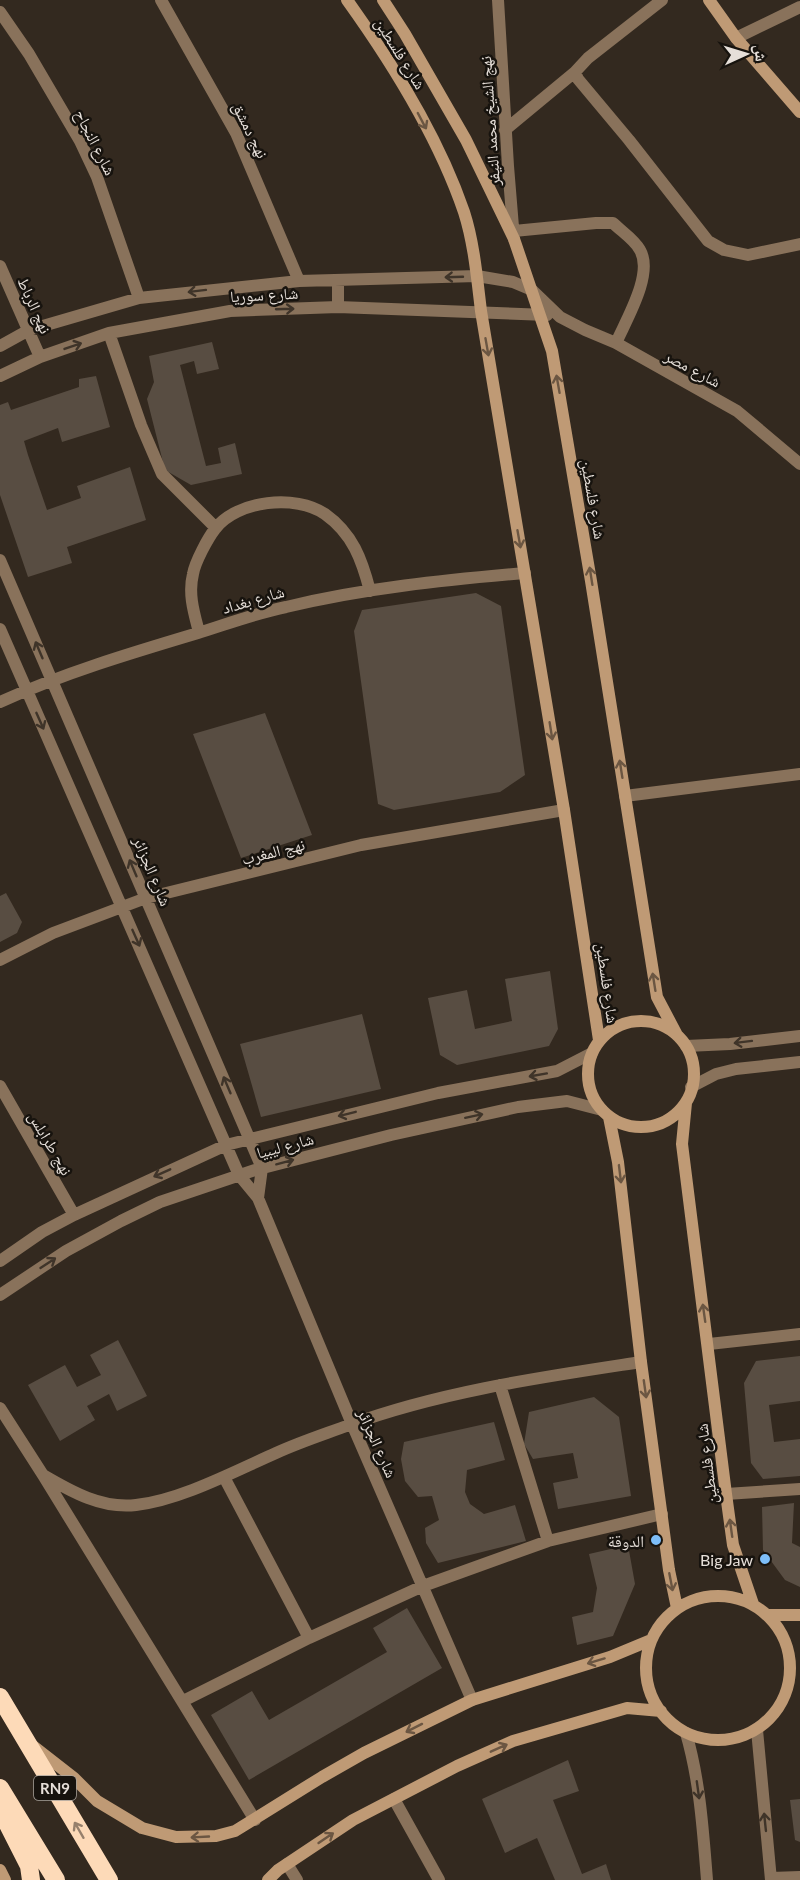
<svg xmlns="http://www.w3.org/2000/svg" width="800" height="1880" font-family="Lato,'Noto Naskh Arabic',sans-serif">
<rect width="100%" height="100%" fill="#33291f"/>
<!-- building -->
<path fill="#584d42" d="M 212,342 L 219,369 L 197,374 L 194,361 L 180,365 L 206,466 L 221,463 L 218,448 L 235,443 L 242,474 L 191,485 L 165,470 L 147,399 L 154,382 L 149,356 Z
M 96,376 L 110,427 L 62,442 L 58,428 L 24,441 L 28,455 L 47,510 L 81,498 L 77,486 L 130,467 L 146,520 L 67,547 L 72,563 L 28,577 L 0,495 L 0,405 L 8,402 L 11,410 L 79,387 L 79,379 Z
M 476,593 L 501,606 L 525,775 L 500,792 L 394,810 L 378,804 L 354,631 L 362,610 Z
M 265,713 L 312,835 L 241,858 L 193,734 Z
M 6,893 L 22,922 L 17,933 L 0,942 L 0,896 Z
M 550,971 L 558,1029 L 549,1046 L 457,1065 L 440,1055 L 428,998 L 467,990 L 475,1029 L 512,1021 L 505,979 Z
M 362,1014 L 381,1089 L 261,1117 L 240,1044 Z
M 118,1340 L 147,1396 L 117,1411 L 109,1394 L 87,1406 L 95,1420 L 60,1441 L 28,1385 L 65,1365 L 77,1387 L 101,1375 L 90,1355 Z
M 800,1356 L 800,1401 L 769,1405 L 774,1442 L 800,1439 L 800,1476 L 763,1479 L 751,1463 L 744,1383 L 756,1361 Z
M 594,1397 L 619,1417 L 631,1496 L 558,1509 L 553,1483 L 578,1478 L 573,1453 L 533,1459 L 524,1444 L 529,1412 Z
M 494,1422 L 505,1460 L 467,1470 L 465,1492 L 470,1504 L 484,1514 L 515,1505 L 526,1541 L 438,1563 L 426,1543 L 425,1528 L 439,1520 L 432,1496 L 418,1497 L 405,1481 L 401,1459 L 404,1442 Z
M 794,1503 L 792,1543 L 800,1547 L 800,1587 L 785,1580 L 763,1550 L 762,1507 Z
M 628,1545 L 635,1584 L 613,1636 L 577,1645 L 572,1617 L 593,1612 L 597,1588 L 589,1554 Z
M 407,1608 L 442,1668 L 249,1780 L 211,1715 L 252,1691 L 269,1720 L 387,1652 L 373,1628 Z
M 568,1760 L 579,1791 L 553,1800 L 582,1874 L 606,1864 L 611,1880 L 555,1880 L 537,1838 L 505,1853 L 482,1799 Z
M 800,1799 L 800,1842 L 795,1840 L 790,1800 Z"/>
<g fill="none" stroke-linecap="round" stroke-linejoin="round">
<!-- street -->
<path stroke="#89725b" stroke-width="12" d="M 161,0 L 236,133 L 299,281
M 498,0 L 508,166 L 514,239
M 662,0 L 588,58 L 575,72 L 578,79 L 629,140 L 708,241 L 724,250 L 748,255 L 800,244
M 0,12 L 29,54 L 80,141 L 97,177 L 139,298
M 736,38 L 800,7
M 505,130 L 575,72
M 514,231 L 596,223 L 613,223 C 621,231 635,240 640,250 C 654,274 626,320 616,343
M 0,266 L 40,357
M 338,307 L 338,280
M 109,333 L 141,425 L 162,474 L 216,528
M 0,346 L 29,330 L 139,298 L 299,281 L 477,276 L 513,282 L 532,290 L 560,317 L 585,330 L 616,343 L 737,411 L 800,464
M 0,376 L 40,357 L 109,333 L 230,311 L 338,307 L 547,315
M 0,560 L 262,1168 L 258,1198
M 0,629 L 239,1175 L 258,1198 L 352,1424 L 472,1700
M 199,632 C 194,613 188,594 193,574 C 195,562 208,538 215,529 C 237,500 296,494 325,514 C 353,534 362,560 370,591
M 0,702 C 64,673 131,653 198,633 C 227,624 256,613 286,607 C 364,588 445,580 525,573
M 625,796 L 800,774
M 0,960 L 53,933 L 146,898 L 361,845 L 564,810
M 686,1046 L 730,1044 L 800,1036
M 0,1086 L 74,1215
M 691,1087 L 716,1074 L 736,1069 L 800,1062
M 0,1261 L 42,1232 L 74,1215 L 226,1145 L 438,1093 L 557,1071 L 592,1053
M 0,1295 L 66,1251 L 121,1221 L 160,1202 L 255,1170 L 391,1135 L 518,1107 L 567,1101 L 602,1110
M 709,1344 L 800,1334
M 500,1385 L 548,1541
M 0,1408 L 43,1475 L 255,1820
M 43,1475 C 72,1492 102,1509 136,1505 C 181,1500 235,1471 276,1453 C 300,1442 325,1434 349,1425 C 442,1391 543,1377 641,1362
M 224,1477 L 309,1638
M 726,1494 L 800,1489
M 183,1701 L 309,1638 L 423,1586 L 548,1541 L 662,1514
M 757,1730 L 771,1880
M 686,1733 C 700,1781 703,1831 707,1880
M 394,1799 L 439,1880
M 287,1864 L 297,1880
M 771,1878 L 800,1877"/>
<!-- secondary -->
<path stroke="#bf9a75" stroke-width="12" d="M 347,0 C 393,64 438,136 464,212 C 474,243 477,278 481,311 L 564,810 L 599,1040
M 383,0 L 405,34 L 466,140 L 514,239 L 552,351 L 591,581 L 657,997 L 677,1035
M 709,0 L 736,38 L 800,112
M588 1074a53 53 0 1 1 106 0a53 53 0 1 1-106 0Z
M 686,1103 L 682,1144 L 726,1494 L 733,1545 L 753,1604
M 609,1117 L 618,1162 L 641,1362 L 669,1570 L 677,1608
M646 1668a72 72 0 1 1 144 0a72 72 0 1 1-144 0Z
M 768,1615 L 800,1615
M 33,1746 L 74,1778 L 97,1801 L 142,1828 L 176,1837 L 216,1836 L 235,1831 L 322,1777 L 364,1753 L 472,1700 L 610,1657 L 651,1640
M 0,1870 L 5,1880
M 268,1880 L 278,1870 L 353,1820 L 457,1766 L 513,1741 L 627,1708 L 661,1711"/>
<!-- highway -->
<path stroke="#fddab8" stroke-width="18" d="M 0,1697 L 109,1880
M 0,1788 L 56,1880
M 0,1809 L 29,1866 L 31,1880"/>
</g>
<!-- one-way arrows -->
<defs><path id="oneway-shaft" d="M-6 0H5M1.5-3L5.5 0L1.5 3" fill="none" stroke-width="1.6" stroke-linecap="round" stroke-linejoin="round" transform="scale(1.5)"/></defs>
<g stroke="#6b5642">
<use href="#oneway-shaft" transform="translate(422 121) rotate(62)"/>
<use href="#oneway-shaft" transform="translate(487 347) rotate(80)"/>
<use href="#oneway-shaft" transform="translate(558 384) rotate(-100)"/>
<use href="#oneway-shaft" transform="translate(519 539) rotate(80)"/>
<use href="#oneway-shaft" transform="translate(591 576) rotate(-99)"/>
<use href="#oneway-shaft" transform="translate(551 731) rotate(81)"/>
<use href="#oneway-shaft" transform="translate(621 769) rotate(-99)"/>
<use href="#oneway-shaft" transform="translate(654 982) rotate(-99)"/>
<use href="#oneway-shaft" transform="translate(620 1174) rotate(83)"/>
<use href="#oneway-shaft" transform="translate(704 1313) rotate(-98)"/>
<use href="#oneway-shaft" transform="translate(645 1389) rotate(82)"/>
<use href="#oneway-shaft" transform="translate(731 1528) rotate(-98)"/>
<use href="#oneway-shaft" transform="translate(671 1582) rotate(79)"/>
<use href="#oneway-shaft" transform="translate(596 1661) rotate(163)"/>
<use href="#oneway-shaft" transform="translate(414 1728) rotate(153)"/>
<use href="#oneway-shaft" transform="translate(499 1748) rotate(-24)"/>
<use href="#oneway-shaft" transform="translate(200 1837) rotate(177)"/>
<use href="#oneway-shaft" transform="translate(326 1838) rotate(-34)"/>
</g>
<g stroke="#3f3429">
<use href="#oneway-shaft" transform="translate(454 277) rotate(178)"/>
<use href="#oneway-shaft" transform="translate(197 291) rotate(173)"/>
<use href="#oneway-shaft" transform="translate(285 309) rotate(-2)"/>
<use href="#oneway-shaft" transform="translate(73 346) rotate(-19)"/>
<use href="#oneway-shaft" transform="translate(39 650) rotate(-113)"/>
<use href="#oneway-shaft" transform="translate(40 721) rotate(66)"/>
<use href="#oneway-shaft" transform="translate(133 868) rotate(-113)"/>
<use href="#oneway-shaft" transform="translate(136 938) rotate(66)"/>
<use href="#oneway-shaft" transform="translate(743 1042) rotate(173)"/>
<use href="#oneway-shaft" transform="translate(538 1075) rotate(170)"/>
<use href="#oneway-shaft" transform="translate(227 1085) rotate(-113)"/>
<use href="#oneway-shaft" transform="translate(347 1114) rotate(166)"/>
<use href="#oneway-shaft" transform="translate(474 1116) rotate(-12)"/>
<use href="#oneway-shaft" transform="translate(285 1162) rotate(-15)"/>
<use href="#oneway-shaft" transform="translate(162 1173) rotate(156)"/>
<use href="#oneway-shaft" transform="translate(48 1263) rotate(-33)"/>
<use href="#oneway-shaft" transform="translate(698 1790) rotate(82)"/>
<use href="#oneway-shaft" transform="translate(765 1822) rotate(-96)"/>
</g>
<use stroke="#96806c" href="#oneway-shaft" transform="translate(79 1830) rotate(-120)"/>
<!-- markers -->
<g fill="#7dbef9" stroke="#17130e" stroke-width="2">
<circle cx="656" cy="1540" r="6"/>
<circle cx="765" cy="1559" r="6"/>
</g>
<g text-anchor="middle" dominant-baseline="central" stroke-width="5" stroke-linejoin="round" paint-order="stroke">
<!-- shield labels -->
<rect fill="#17130e" stroke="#a8a29c" stroke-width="1.5" x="34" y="1776" width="42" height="24" rx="4.5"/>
<g font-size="15" font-weight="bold" fill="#e6dfd9">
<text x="55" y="1788">RN9</text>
</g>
<!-- street labels -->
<g font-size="16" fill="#e6dfd9" stroke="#17130e">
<text transform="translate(401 53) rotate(58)">شارع فلسطين</text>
<text transform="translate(489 121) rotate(-94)">نهج الشيخ محمد النيفر</text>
<text transform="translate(251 130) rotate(64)">نهج دمشق</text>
<text transform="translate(96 142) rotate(63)">شارع النجاح</text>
<text transform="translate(264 294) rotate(-3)">شارع سوريا</text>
<text transform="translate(35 305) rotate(66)">نهج الرباط</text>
<text transform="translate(693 368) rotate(28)">شارع مصر</text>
<text transform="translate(594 499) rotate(80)">شارع فلسطين</text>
<text transform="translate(253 599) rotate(-16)">شارع بغداد</text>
<text transform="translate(273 851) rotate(-14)">نهج المغرب</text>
<text transform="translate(153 871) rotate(67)">شارع الجزائر</text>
<text transform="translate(608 983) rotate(82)">شارع فلسطين</text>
<text transform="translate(51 1143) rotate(60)">نهج طرابلس</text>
<text transform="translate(285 1145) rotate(-15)">شارع ليبيا</text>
<text transform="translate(378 1443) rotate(66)">شارع الجزائر</text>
<text transform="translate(706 1464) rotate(-97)">شارع فلسطين</text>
</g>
<!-- poi labels -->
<g font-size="16" fill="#e6dfd9" stroke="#17130e" text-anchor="end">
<text x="644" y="1540">الدوقة</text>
<text x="753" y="1559">Big Jaw</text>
</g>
</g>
<!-- north arrow -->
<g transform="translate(746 54) rotate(86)" stroke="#17130e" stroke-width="4.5" paint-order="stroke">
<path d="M0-4.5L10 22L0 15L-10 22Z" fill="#e6dfd9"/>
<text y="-9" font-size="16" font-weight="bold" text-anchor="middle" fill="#e6dfd9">ش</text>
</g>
</svg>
